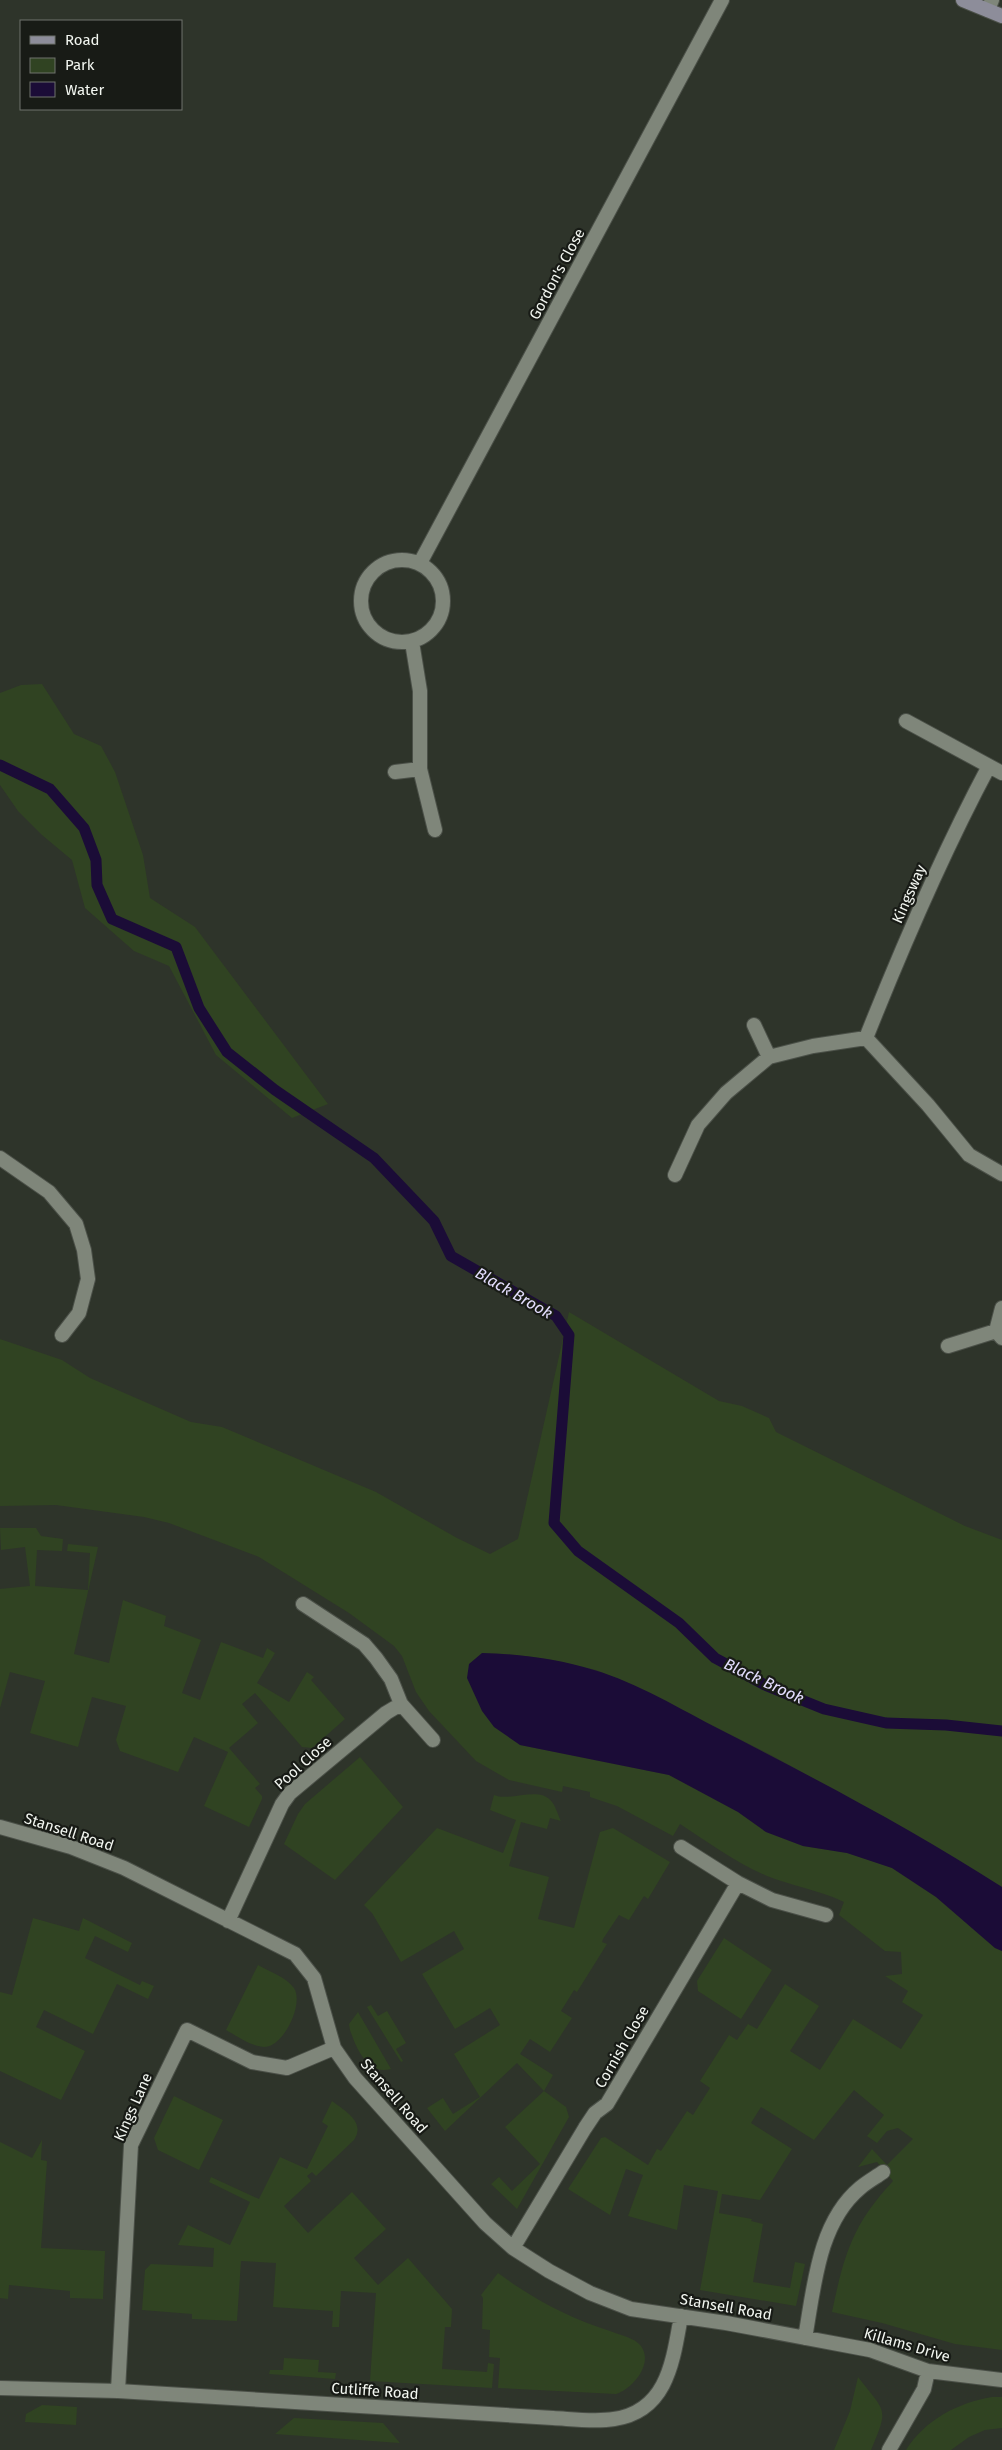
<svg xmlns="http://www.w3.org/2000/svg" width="1002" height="2450" font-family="'Fira Sans',sans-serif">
<rect width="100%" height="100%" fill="#2e342a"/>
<!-- green -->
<path fill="#304322" d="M 42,684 L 74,734 L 101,746 L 115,772 L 143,855 L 150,898 L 195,927 L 328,1104 L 292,1118 L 216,1055 L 169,966 L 134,951 L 85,908 L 72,860 L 42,835 L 18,811 L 0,785 L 0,693 L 21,685 Z
M 569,1312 L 719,1401 L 742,1406 L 769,1418 L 776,1432 L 965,1526 L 1002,1540 L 1002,1887 L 888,1820 L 769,1754 L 644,1691 L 596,1670 L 548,1659 L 505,1654 L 520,1745 L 669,1775 L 738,1812 L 766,1832 L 803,1846 L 847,1853 L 892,1868 L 936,1897 L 995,1948 L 1002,1951 L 1002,2350 L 955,2344 L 882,2323 L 832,2312 C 844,2255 852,2225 893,2181 L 877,2162 L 858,2167 L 872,2149 L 887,2165 L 913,2139 L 898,2128 L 887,2131 L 877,2143 L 867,2136 L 884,2115 L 854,2090 L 814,2140 L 761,2107 L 751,2123 L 792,2149 L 760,2200 L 722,2194 L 719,2213 L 752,2219 L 751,2221 L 763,2224 L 753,2282 L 790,2288 L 795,2262 L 805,2264 L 796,2306 L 700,2290 L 718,2191 L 684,2185 L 677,2230 L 628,2216 L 643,2175 L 626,2169 L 610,2215 L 568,2189 L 601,2138 L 605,2137 L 648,2165 L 657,2149 L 661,2151 L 687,2111 L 693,2115 L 710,2088 L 700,2081 L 729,2035 L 737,2040 L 748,2024 L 757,2029 L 785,1984 L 819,2006 L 790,2051 L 820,2070 L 853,2019 L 901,2049 L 923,2015 L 902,2002 L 908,1991 L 885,1976 L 902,1974 L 901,1952 L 885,1951 L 839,1915 L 844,1902 C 819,1890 792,1886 767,1876 C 736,1863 708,1842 680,1824 L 673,1836 L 617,1806 L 590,1797 L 590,1792 L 563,1786 L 562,1792 L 509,1780 L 476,1761 L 429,1711 L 416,1692 L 402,1656 L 394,1646 L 349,1613 L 259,1557 L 169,1523 L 144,1517 L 56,1505 L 0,1506 L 0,1339 L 62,1360 L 90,1378 L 191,1422 L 222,1427 L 376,1492 L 457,1538 L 490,1554 L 518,1539 Z
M 0,1528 L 36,1528 L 41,1536 L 63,1539 L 62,1551 L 37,1550 L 35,1586 L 88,1590 L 90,1553 L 67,1551 L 68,1544 L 98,1547 L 74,1654 L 109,1663 L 123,1600 L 166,1616 L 164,1626 L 201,1640 L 182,1693 L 200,1700 L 221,1642 L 263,1658 L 267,1648 L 275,1653 L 257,1683 L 289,1702 L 307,1672 L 314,1677 L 311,1680 L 345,1719 L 312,1748 L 302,1747 L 255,1693 L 242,1704 L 258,1723 L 229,1748 L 260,1784 L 255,1788 L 262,1796 L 262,1799 L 249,1827 L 204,1806 L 228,1752 L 194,1737 L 178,1772 L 120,1751 L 116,1740 L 126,1706 L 92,1697 L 78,1747 L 30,1733 L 45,1681 L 10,1672 L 0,1708 L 0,1589 L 30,1586 L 25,1547 L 1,1550 Z
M 360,1757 L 403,1807 L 335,1880 L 284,1844 L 298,1814 L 305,1804 Z
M 494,1795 C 510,1802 540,1785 552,1802 C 556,1807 558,1815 561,1821 L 550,1818 L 547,1829 L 521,1822 L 509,1866 L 549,1877 L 538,1919 L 574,1928 L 600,1832 L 613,1828 L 670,1862 L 648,1899 L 644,1896 L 629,1920 L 619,1915 L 603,1939 L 602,1942 L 607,1944 L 577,1992 L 574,1990 L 561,2011 L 572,2018 L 550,2052 L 530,2039 L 520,2054 L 553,2075 L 544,2091 L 566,2107 L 569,2117 L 517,2209 L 491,2184 L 499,2177 L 512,2191 L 540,2164 L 505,2127 L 544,2091 L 517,2063 L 445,2131 L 427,2108 L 443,2098 L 453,2114 L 480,2097 L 454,2054 L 500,2025 L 490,2008 L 455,2029 L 422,1974 L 464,1949 L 454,1931 L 401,1962 L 372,1913 L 364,1905 L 437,1828 L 503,1853 L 516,1820 L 490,1810 Z
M 33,1918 L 79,1931 L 83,1918 L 132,1943 L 128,1952 L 95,1936 L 85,1958 L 140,1985 L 142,1981 L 154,1986 L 148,1999 L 117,1984 L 93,2034 L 44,2010 L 36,2027 L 85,2051 L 61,2100 L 0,2071 L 0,1992 L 12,1995 Z
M 724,1938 L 772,1970 L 741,2019 L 698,1991 L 697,1981 Z
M 258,1965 C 270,1972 286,1977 294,1988 C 304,2004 284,2046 265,2047 C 252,2047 237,2036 226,2030 Z
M 371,2005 L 378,2016 L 387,2011 L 406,2043 L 396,2049 L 403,2061 L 401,2062 L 367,2007 Z
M 358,2012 L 391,2069 C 368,2076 356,2048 350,2030 L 349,2024 Z
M 174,2096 L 223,2120 L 199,2170 L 158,2150 L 154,2138 Z
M 332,2101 C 345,2111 366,2122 354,2140 L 316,2176 L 312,2172 L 307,2176 L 311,2181 L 284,2206 L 308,2233 L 352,2192 L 386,2229 L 354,2258 L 378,2285 L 408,2258 L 452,2309 L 451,2327 L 445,2327 L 442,2369 L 487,2372 L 488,2363 L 494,2364 L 492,2388 L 370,2381 L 376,2293 L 341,2291 L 339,2327 L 332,2327 L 333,2311 L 273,2307 L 276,2263 L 241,2261 L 237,2321 L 192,2319 L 192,2314 L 142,2310 L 145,2270 L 151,2264 L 213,2267 L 214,2248 L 178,2245 L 188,2225 L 230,2245 L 250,2202 L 209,2182 L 211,2177 L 259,2199 L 280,2157 L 307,2169 L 328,2126 L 322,2122 Z
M 42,2140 L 41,2160 L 47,2161 L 41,2248 L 105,2251 L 103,2299 L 70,2298 L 70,2291 L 9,2285 L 8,2299 L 0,2298 L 0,2142 L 32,2158 Z
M 498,2273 C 533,2299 569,2318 610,2331 C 620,2335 635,2338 641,2346 C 654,2364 632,2389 616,2394 L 498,2388 L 500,2358 L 489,2357 L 490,2330 L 482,2329 L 483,2298 L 481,2295 Z
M 284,2358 L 319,2360 L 318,2372 L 336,2373 L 335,2379 L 269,2374 L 270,2370 L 283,2370 Z
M 858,2377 C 886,2413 889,2407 871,2450 L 834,2450 L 850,2411 Z
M 992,2397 L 1002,2397 L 1002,2428 L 985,2430 L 969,2437 L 951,2450 L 906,2450 C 925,2420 957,2403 992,2397 Z
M 42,2405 L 77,2407 L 76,2425 L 25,2422 L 26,2414 Z
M 294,2418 L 383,2423 L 400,2443 L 275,2434 Z"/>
<!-- water -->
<path fill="#1b0c37" d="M 482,1653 C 520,1654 558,1659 594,1670 C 638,1683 680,1709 721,1730 C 816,1779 912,1829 1002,1887 L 1002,1951 L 995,1948 L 936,1897 L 892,1868 L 847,1853 L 803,1846 L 766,1832 L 738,1812 L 669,1775 L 520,1745 L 494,1727 L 482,1711 L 467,1678 L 469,1664 Z"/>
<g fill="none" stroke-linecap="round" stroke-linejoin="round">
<!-- stream -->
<path stroke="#1b0c37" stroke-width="11" d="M 0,765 L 50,789 L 84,828 L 96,860 L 97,885 L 112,919 L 176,947 L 199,1008 L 227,1052 L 275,1090 L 374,1158 L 434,1221 L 451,1256 L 556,1316 L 569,1335 L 554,1523 L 578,1551 L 679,1623 L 715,1658 L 767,1686 L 824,1709 L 886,1723 L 946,1725 L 1002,1731"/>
<defs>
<path id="minor" d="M 988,10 L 992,0
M361 601a41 41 0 1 1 82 0a41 41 0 1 1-82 0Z
M 420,563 L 722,0
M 412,642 L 420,691 L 420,769 L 435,830
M 906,721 L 1002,773
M 395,772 L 420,769
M 754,1025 L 769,1057
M 866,1038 C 903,945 942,854 989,766
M 866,1038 L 928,1105 L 969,1155 L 1002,1174
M 0,1158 L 49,1192 L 76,1224 L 84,1250 L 88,1279 L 79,1313 L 62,1335
M 675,1175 L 698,1125 L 726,1093 L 769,1057 L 813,1046 L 866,1038
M 996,1331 L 1002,1308
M 948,1346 L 996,1331 L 1002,1338
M 303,1604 L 364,1644 L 376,1658 L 391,1679 L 401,1704 L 433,1740
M 0,1827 L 71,1847 L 124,1868 L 295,1954 L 314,1978 L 334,2048 L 355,2078 L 485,2223 L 513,2248 L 549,2271 L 590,2293 L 631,2309 L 726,2323 L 870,2350 L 928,2371 L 1002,2380
M 681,1847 L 738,1883 L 772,1900 L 826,1915
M 228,1921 L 282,1804 L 290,1793 L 386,1713 L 401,1704
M 513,2248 L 585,2128 L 595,2113 L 607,2104 L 738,1883
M 805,2338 C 814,2288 818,2223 860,2188 C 867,2182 876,2177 883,2172
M 0,2388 L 118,2391 L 553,2418 C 572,2419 595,2422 614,2419 C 668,2411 673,2360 681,2316
M 118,2391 L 131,2145 L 187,2030 L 252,2062 L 287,2068 L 334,2048
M 889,2450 L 924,2389 L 928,2371"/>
<path id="secondary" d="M 963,0 L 1002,16"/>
</defs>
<!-- minor casing -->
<use href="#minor" stroke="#4b5048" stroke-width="16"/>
<!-- secondary casing -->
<use href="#secondary" stroke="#4b5048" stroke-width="16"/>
<!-- minor -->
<use href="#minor" stroke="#7f867a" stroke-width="14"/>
<!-- secondary -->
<use href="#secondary" stroke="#8d8d9a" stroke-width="14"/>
</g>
<g text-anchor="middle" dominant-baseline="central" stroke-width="4.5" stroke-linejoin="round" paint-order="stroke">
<!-- street labels -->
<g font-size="15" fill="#f2f6f0" stroke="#181b16">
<text transform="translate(557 274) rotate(-62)">Gordon's Close</text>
<text transform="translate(909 894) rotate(-66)">Kingsway</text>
<text transform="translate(303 1763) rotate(-42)">Pool Close</text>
<text transform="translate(69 1832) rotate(18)">Stansell Road</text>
<text transform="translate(622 2047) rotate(-60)">Cornish Close</text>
<text transform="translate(394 2096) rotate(49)">Stansell Road</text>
<text transform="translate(133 2107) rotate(-66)">Kings Lane</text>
<text transform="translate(726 2307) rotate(10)">Stansell Road</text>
<text transform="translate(907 2345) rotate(16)">Killams Drive</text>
<text transform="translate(375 2391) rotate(4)">Cutliffe Road</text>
</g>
<!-- water labels -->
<g font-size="16" font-style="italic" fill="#e3ddfd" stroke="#181b16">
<text transform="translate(514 1293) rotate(30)">Black Brook</text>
<text transform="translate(764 1681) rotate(25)">Black Brook</text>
</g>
</g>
<!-- legend -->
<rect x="20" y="20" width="162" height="90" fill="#181b16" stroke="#6f736d"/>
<rect x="30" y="36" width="25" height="8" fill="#8d8d9a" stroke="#6f736d"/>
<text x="65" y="45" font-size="15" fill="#f2f6f0">Road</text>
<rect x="30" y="58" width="25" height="15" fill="#304322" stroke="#6f736d"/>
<text x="65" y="70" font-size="15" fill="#f2f6f0">Park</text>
<rect x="30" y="82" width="25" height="15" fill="#1b0c37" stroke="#6f736d"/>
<text x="65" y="95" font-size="15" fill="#f2f6f0">Water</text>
</svg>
